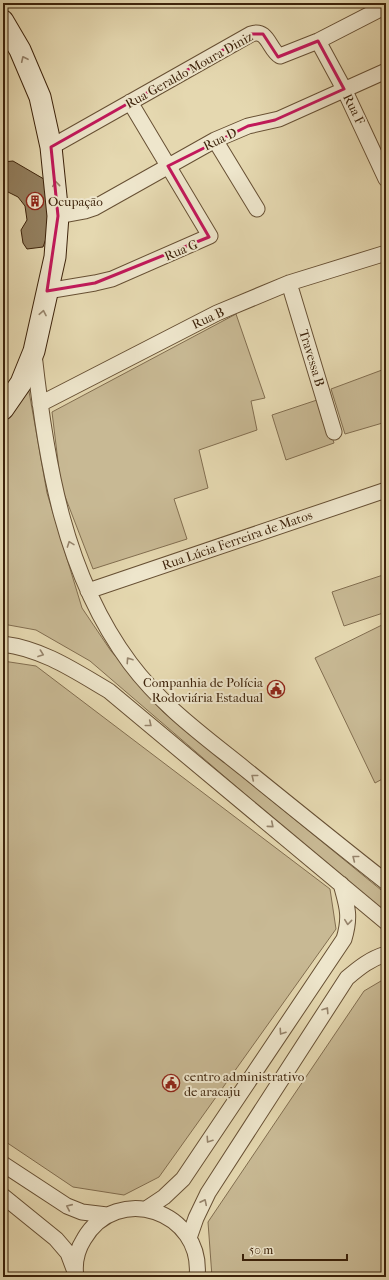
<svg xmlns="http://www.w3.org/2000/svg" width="389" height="1280" font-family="'IM FELL French Canon',serif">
<rect width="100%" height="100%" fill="#e5d8b0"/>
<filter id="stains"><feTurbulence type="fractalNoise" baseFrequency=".005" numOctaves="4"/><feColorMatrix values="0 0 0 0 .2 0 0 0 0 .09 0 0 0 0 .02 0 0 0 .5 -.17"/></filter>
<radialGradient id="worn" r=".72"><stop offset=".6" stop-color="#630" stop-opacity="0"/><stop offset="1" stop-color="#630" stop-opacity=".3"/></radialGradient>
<!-- green -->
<path fill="#c8b994" stroke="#826e50" d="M 236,314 L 265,398 L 251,401 L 257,430 L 199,450 L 208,488 L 174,499 L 187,539 L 93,569 L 61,486 L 52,412 Z
M 382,370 L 386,380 L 386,422 L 345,434 L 331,389 Z
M 27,380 L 47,493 L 82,608 L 111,651 L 163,712 L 386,894 L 386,915 L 90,661 L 36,630 L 3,624 L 3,417 Z
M 320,399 L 334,443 L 286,460 L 272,415 Z
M 386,574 L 386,612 L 344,626 L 332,592 Z
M 386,623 L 386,777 L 375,783 L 315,658 Z
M 3,661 L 36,666 L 330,889 L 336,929 L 159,1177 L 124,1195 L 73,1187 L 3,1140 Z
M 386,978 L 386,1277 L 212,1277 L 208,1222 L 364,991 Z"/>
<!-- building -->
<path fill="#948161" stroke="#3d230b" d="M 13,161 L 49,182 L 47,236 L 43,247 L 27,249 L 23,243 L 21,230 L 27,220 L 25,206 L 18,197 L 8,192 L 3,187 L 3,162 Z"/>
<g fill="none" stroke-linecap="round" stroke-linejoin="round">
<defs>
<path id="minor" d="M 318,41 L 344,89 L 386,179
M 215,140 L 257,209
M 51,147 L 251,34 C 268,28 269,50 280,56 L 318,41 L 386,6
M 58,216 L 85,211 L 94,208 L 215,140 L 248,126 L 279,119 L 386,71
M 289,283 L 334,432
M 47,291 L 95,283 L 112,279 L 210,236 L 130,102
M 34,354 C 46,462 64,574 130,663 C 162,706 204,736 245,769 C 292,807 339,845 386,882
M 40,404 L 217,313 L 289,283 L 386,253
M 88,591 L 386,490
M 3,644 C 43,649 75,671 109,691 L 386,922
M 3,1164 L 67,1206 L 82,1212 L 107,1215
M 3,1196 L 56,1239 L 68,1253 L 74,1269
M 146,1209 L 164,1197 L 183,1179 L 344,939 C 351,916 347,906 341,884
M 189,1238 L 196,1218 L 208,1193 L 347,978 C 360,967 370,959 386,954
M 76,1277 C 74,1264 77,1250 84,1239 C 117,1182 204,1211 197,1277"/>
<path id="secondary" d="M 3,21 L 20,50 L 40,97 L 51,147 L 58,216 L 55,257 L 34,351 L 21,383 L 3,409"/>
</defs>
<!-- minor casing -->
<use href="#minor" stroke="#675034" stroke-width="17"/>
<!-- secondary casing -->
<use href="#secondary" stroke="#3d230b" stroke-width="23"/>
<!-- minor -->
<use href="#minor" stroke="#eee6cc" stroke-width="15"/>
<!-- secondary -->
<use href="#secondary" stroke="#eee6cc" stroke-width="21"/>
</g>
<!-- one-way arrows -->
<defs><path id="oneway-chevron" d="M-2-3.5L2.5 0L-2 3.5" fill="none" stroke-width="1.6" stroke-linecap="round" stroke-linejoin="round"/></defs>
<g stroke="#96846c">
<use href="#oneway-chevron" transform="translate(24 59) rotate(-115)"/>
<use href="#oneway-chevron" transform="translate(56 184) rotate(-96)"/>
<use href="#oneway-chevron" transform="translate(43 313) rotate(-79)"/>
<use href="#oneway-chevron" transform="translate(70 544) rotate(-110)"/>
<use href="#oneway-chevron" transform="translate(41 654) rotate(20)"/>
<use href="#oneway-chevron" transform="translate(129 660) rotate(-124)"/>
<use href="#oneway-chevron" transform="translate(149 724) rotate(39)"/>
<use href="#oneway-chevron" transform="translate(254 777) rotate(-141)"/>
<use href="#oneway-chevron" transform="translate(271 825) rotate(40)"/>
<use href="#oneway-chevron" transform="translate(355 858) rotate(-142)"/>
<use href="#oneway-chevron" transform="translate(348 922) rotate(96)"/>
<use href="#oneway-chevron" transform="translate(326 1010) rotate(-57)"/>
<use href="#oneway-chevron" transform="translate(282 1032) rotate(124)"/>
<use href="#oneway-chevron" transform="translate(209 1140) rotate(124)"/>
<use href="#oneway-chevron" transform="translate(204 1202) rotate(-64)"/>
<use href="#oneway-chevron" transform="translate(69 1207) rotate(-156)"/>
</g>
<!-- marked area -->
<path fill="none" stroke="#c2185b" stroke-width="3" stroke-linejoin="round" d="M 251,34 L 263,34 L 278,57 L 318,41 L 344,89 L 275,120 L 248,126 L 168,166 L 209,237 L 95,283 L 47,291 L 58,216 L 51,147 Z"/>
<!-- icons -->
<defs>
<symbol id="building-ring" viewBox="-11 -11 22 22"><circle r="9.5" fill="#eee6cc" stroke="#8f2418" stroke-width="1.5"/><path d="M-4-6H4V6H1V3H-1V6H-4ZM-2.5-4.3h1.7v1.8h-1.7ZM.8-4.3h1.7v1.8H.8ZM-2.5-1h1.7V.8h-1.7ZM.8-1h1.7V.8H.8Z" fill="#8f2418"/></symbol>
<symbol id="civic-ring" viewBox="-11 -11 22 22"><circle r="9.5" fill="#eee6cc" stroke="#8f2418" stroke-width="1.5"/><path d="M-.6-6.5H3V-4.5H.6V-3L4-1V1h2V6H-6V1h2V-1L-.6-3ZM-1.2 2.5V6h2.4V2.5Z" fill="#8f2418"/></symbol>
</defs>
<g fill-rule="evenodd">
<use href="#building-ring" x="25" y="191" width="20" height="20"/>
<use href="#civic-ring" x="266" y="679" width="20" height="20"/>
<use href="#civic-ring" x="161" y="1073" width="20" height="20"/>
</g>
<g text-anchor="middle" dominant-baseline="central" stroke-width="4" stroke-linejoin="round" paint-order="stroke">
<!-- street labels -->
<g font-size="13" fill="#3d230b" stroke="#eee6cc">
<text transform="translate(189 70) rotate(-29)">Rua Geraldo Moura Diniz</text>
<text transform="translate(354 109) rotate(64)">Rua F</text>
<text transform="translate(220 139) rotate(-26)">Rua D</text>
<text transform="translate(181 250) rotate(-23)">Rua G</text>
<text transform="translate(208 318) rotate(-25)">Rua B</text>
<text transform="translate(312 358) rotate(73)">Travessa B</text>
<text transform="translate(237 540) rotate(-19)">Rua Lúcia Ferreira de Matos</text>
</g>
<!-- poi labels -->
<g font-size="13" fill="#3d230b" stroke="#eee6cc" text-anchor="start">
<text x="48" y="201">Ocupação</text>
<text x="263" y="682" text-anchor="end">Companhia de Polícia<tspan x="263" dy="15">Rodoviária Estadual</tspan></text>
<text x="184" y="1076">centro administrativo<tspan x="184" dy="15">de aracaju</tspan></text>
</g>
</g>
<!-- margin -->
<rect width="389" height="1280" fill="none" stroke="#e5d8b0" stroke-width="16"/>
<rect x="4" y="4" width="381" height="1272" fill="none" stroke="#3d230b" stroke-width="2"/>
<rect x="8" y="8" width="373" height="1264" fill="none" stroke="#3d230b"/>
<!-- scale -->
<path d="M243 1254v6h104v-6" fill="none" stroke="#3d230b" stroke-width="2"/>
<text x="249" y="1254" font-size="12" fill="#3d230b" stroke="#eee6cc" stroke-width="3" paint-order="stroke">50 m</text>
<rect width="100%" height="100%" filter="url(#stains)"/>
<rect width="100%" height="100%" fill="url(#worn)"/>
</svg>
